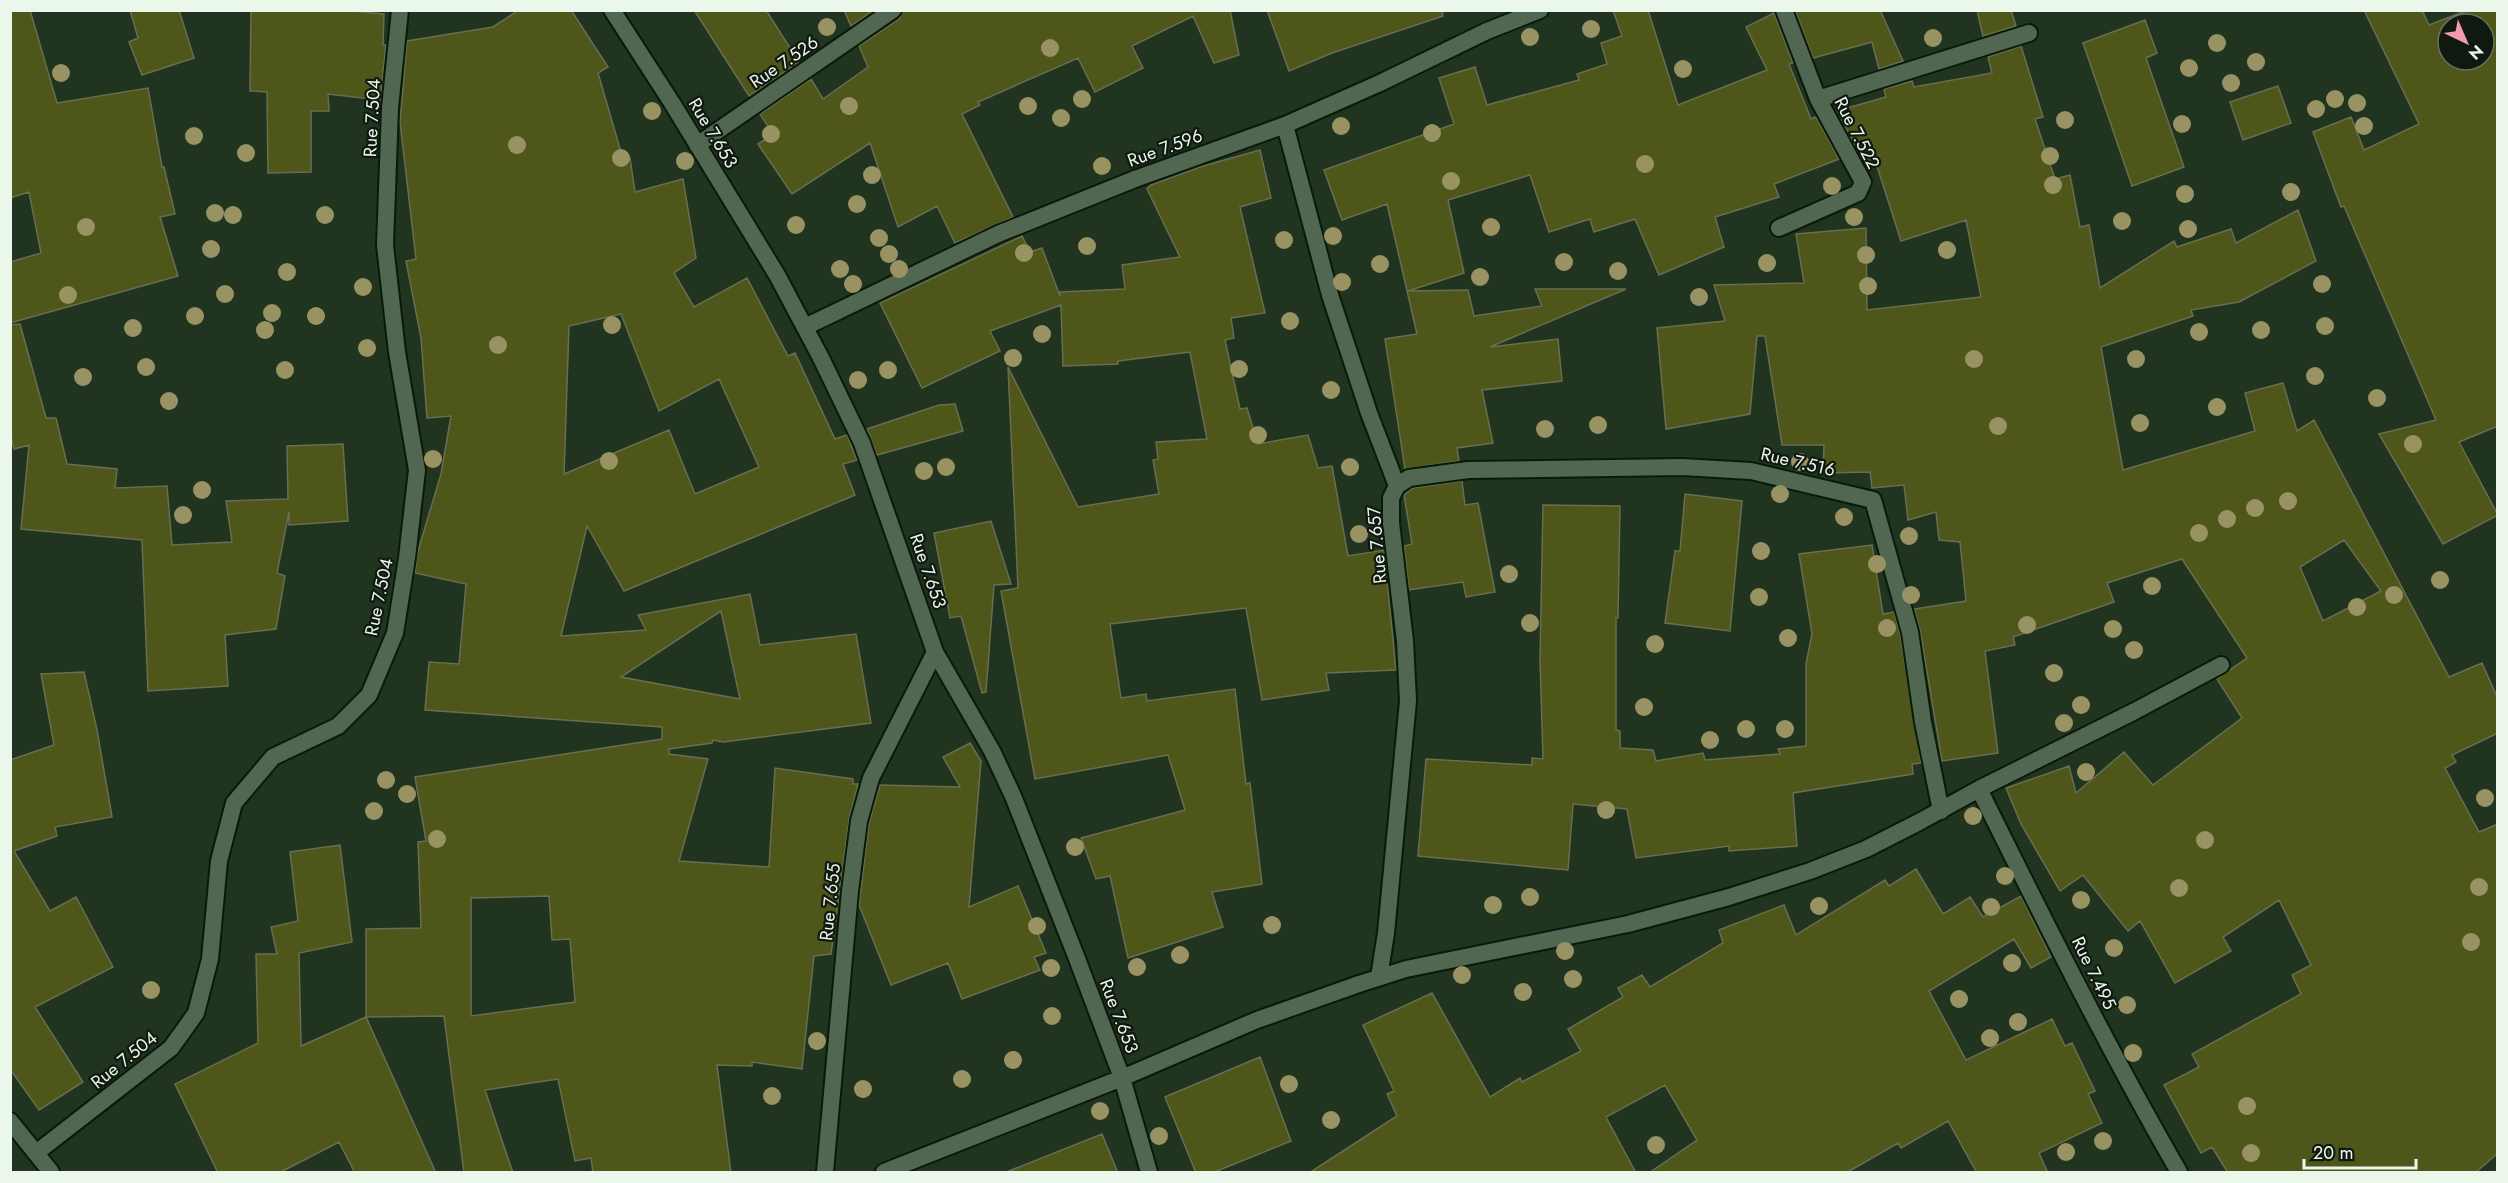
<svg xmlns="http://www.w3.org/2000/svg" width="2508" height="1183" font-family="Jost,sans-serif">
<rect width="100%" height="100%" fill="#203420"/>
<!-- building -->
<path fill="#4e5619" stroke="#696e52" stroke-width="1.5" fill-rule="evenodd" d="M 10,10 L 30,10 L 57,103 L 148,88 L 162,167 L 164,167 L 175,214 L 160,217 L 178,276 L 10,323 L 10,262 L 41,253 L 29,192 L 10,198 Z
M 130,10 L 179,10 L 194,58 L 142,75 L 129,42 L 138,38 Z
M 251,10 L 341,10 L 384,14 L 383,45 L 386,45 L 380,100 L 328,94 L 329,111 L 311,111 L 311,172 L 268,173 L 267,92 L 250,91 Z
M 519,10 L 571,10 L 608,67 L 598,73 L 623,159 L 630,158 L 635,192 L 683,179 L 696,258 L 674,273 L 694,307 L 747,278 L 788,356 L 795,353 L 835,439 L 847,435 L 857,460 L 843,464 L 855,495 L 624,591 L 587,526 L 561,636 L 646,630 L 638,615 L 750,594 L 760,645 L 856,634 L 871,723 L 723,742 L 713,740 L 712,743 L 669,749 L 669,754 L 708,759 L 679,861 L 769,867 L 775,768 L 853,779 L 853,784 L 858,784 L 849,820 L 831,954 L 814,956 L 802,1069 L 752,1062 L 752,1066 L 717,1065 L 731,1173 L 593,1173 L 591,1158 L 575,1161 L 558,1079 L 485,1090 L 513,1173 L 464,1173 L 444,1016 L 366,1017 L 366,929 L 421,928 L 418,842 L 426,841 L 415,777 L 662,739 L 662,727 L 425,710 L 429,662 L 459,664 L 466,584 L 415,573 L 418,551 L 441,474 L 451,416 L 427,418 L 421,338 L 406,261 L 416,259 L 400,122 L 407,41 L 493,27 ZM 621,314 L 659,411 L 719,379 L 759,467 L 695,494 L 669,430 L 564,474 L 569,326 ZM 721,611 L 740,699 L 621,677 L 698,626 ZM 549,896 L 552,940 L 570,939 L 575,1002 L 471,1016 L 471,898 Z
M 694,10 L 766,10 L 799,62 L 749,96 Z
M 844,10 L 874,10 L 851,26 Z
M 903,10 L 1230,10 L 1239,55 L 1214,63 L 1193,16 L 1132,46 L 1143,68 L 1095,92 L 1078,58 L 978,102 L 980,105 L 962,114 L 1013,217 L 955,243 L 937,206 L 898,227 L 870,143 L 792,194 L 758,144 L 773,134 L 760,114 L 811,79 L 823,99 L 868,67 L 859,46 L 899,19 Z
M 1267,10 L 1442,10 L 1443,16 L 1332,53 L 1289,71 Z
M 1613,10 L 1648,10 L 1678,105 L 1767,70 L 1746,27 L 1774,13 L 1793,63 L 1789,64 L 1811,119 L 1816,117 L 1839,159 L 1774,184 L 1779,197 L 1715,217 L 1724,247 L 1659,275 L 1635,219 L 1594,232 L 1590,219 L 1549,232 L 1530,175 L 1448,200 L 1464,273 L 1408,291 L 1468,290 L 1474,316 L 1542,306 L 1535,289 L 1626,289 L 1490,347 L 1558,339 L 1562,381 L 1482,390 L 1493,443 L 1457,448 L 1459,461 L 1405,469 L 1385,339 L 1417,334 L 1387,204 L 1342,220 L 1324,170 L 1454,124 L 1439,78 L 1475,67 L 1487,105 L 1579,80 L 1577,74 L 1607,64 L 1601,43 L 1622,36 Z
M 1795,10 L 1880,10 L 1903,61 L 1879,69 L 1872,42 L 1813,58 Z
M 1977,10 L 2011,10 L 2016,26 L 1983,36 Z
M 2364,10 L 2422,10 L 2429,25 L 2468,10 L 2498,10 L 2498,426 L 2459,442 L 2498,515 L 2443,544 L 2379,434 L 2436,420 L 2344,206 L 2341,207 L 2313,132 L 2351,117 L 2364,150 L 2419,124 ZM 2448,24 L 2484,24 L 2484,60 L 2448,60 Z
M 2145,20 L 2157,53 L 2146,58 L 2184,167 L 2132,186 L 2083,43 Z
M 2021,46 L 2043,117 L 2035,119 L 2055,179 L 2070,175 L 2080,227 L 2089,225 L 2100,288 L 2174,241 L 2177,247 L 2231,229 L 2236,243 L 2298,210 L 2316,261 L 2239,302 L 2191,310 L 2193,316 L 2101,347 L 2123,470 L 2255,431 L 2245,393 L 2283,383 L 2297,431 L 2314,420 L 2449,677 L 2482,663 L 2498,699 L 2498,733 L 2452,755 L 2456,762 L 2445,768 L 2479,832 L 2498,824 L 2498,1153 L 2475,1173 L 2228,1173 L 2212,1147 L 2201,1153 L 2164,1085 L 2199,1067 L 2192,1054 L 2301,994 L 2292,975 L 2311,965 L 2279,900 L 2223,937 L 2231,951 L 2175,983 L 2140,921 L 2128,931 L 2083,875 L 2060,891 L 2021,824 L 2006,788 L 2069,766 L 2076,793 L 2124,752 L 2153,785 L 2242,718 L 2217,679 L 2247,658 L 2182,559 L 2107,583 L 2114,602 L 2013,637 L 2015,645 L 1985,651 L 1998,753 L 1942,761 L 1920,630 L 1914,609 L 1966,601 L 1960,542 L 1939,540 L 1936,512 L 1908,520 L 1904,485 L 1872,488 L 1870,472 L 1823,473 L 1824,445 L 1782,445 L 1765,336 L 1757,336 L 1750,414 L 1666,429 L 1657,328 L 1725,321 L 1714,285 L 1804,283 L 1796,234 L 1866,228 L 1867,310 L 1981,297 L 1966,220 L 1901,241 L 1875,160 L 1865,163 L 1860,151 L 1858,151 L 1837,111 L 1886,97 L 1884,89 L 1912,81 L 1914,87 L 1992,73 L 1988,57 ZM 2344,540 L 2381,591 L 2323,621 L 2300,567 Z
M 2278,86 L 2291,123 L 2243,140 L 2230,102 Z
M 1260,150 L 1271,198 L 1240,207 L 1265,313 L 1231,318 L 1234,338 L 1225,340 L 1240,409 L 1247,408 L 1258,444 L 1308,435 L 1318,468 L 1332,466 L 1348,556 L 1384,550 L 1396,670 L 1326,673 L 1329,690 L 1262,700 L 1246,608 L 1110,624 L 1121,698 L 1146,694 L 1147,701 L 1235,689 L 1246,784 L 1250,783 L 1262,884 L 1212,892 L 1223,927 L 1128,958 L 1110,876 L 1096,879 L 1081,838 L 1185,810 L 1168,755 L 1035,779 L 1001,591 L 1018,588 L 1008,367 L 1078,507 L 1159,494 L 1153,460 L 1158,459 L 1156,442 L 1207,439 L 1190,352 L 1118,361 L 1118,364 L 1063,366 L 1061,305 L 990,331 L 1000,351 L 922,388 L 880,303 L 1022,236 L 1030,252 L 1042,248 L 1060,296 L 1060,292 L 1125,289 L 1122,265 L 1180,257 L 1147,189 L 1151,185 L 1200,167 Z
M 20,324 L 46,418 L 56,418 L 67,464 L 117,469 L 115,488 L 167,486 L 172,545 L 232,542 L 226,501 L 288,499 L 287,446 L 343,444 L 348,521 L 289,525 L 289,512 L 277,573 L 285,576 L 276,629 L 225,635 L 228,686 L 148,691 L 142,540 L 21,529 L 29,445 L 14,449 L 10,431 L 10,325 Z
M 955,404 L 963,431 L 877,455 L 867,429 L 939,405 Z
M 1462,481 L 1465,505 L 1478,503 L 1495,592 L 1466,597 L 1463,582 L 1409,590 L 1404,546 L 1412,544 L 1404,495 L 1413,488 Z
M 1685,494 L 1742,501 L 1730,631 L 1665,623 L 1675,551 L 1680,551 Z
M 1543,505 L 1620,506 L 1618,618 L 1616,618 L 1616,730 L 1620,731 L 1620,748 L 1653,750 L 1656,761 L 1703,753 L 1705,760 L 1780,754 L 1778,749 L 1806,746 L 1806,664 L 1812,634 L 1799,554 L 1872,545 L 1883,614 L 1894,612 L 1900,634 L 1921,763 L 1912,764 L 1913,774 L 1793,793 L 1797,846 L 1729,851 L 1729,846 L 1636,858 L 1627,809 L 1573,804 L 1568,870 L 1418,856 L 1426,759 L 1532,765 L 1532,758 L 1543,759 L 1540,660 Z
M 991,521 L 1011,584 L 994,585 L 986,692 L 982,693 L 961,616 L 950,618 L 934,533 Z
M 84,672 L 97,730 L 112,817 L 55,827 L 57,836 L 14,851 L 50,911 L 76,897 L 113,967 L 35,1007 L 83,1082 L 39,1110 L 10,1069 L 10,760 L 54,745 L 41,674 Z
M 970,743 L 981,761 L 969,907 L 1018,886 L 1046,953 L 1034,957 L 1040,970 L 962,999 L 948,963 L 891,985 L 859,905 L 869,823 L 880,785 L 960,787 L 943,757 Z
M 340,845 L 352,942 L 299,953 L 301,1046 L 366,1017 L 436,1173 L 355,1173 L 339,1142 L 279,1173 L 218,1173 L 175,1084 L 258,1043 L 256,954 L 277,954 L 271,927 L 298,921 L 290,852 Z
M 1916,869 L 1943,914 L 1970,897 L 1983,917 L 2021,896 L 2051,957 L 2031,968 L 2014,939 L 1929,991 L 1966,1060 L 2052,1019 L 2065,1046 L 2072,1043 L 2095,1091 L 2088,1094 L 2102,1123 L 2039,1153 L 2048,1173 L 1977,1173 L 1948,1121 L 1901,1148 L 1898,1143 L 1846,1173 L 1649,1173 L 1697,1140 L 1665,1085 L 1606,1117 L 1636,1173 L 1309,1173 L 1397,1116 L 1387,1094 L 1394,1091 L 1363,1025 L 1432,993 L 1490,1097 L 1520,1078 L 1522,1082 L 1581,1051 L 1568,1029 L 1623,997 L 1618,988 L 1642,975 L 1650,987 L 1723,943 L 1719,930 L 1784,905 L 1796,935 L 1885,880 L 1889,886 Z
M 1260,1057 L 1291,1141 L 1212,1173 L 1196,1173 L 1165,1097 Z
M 1102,1134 L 1118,1173 L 1010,1173 L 1009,1171 Z"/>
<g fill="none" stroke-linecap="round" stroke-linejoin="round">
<defs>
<path id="minor" d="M 612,10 L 672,103 L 777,275 L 821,358 L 862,443 L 935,652 L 992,751 L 1013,796 L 1076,956 L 1122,1078 L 1149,1172
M 1818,99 L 2029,33
M 1285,125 L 1330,295 L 1369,413 L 1397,486 L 1391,498 L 1391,523 L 1405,641 L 1408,701 L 1386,933 L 1379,977
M 697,145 L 893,10
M 1779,228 L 1858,193 L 1863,182 L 1818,99 L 1784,10
M 805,327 L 998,234 L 1135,179 L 1285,125 L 1380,83 L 1487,31 L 1540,10
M 1397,486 L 1409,478 L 1468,470 L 1682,467 L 1751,471 L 1873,500 L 1910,632 L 1923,722 L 1941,811
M 1979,789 C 2043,918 2107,1047 2179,1172
M 36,1153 L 171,1048 L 196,1013 L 210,959 L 219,861 L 234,803 L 273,757 L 338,726 L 369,695 L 395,633 L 407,558 L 417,470 L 397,352 L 385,245 L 390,108 L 400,10
M 825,1172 L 850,891 L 859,821 L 871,778 L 935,652
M 884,1172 L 1122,1078 L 1257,1020 L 1359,984 L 1406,969 L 1628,924 L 1729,897 L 1810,871 L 1866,849 L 1919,822 L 1979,789 L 2135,711 L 2221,665"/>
<path id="secondary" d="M 10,1121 L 51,1172"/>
</defs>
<!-- minor casing -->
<use href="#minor" stroke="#081b09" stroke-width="20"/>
<!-- secondary casing -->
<use href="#secondary" stroke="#081b09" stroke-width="20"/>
<!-- minor -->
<use href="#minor" stroke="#516751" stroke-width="16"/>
<!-- secondary -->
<use href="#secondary" stroke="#516751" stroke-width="16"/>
</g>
<!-- trees -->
<g fill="#999364">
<circle cx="827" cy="27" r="9"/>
<circle cx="1591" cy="29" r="9"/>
<circle cx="1530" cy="37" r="9"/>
<circle cx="1933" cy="38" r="9"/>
<circle cx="2217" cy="43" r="9"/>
<circle cx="1050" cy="48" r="9"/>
<circle cx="2256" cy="62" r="9"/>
<circle cx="2189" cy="68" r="9"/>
<circle cx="1683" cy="69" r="9"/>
<circle cx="61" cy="73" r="9"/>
<circle cx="2231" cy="83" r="9"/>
<circle cx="1082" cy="99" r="9"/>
<circle cx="2335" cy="99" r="9"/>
<circle cx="2357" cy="103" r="9"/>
<circle cx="849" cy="106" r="9"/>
<circle cx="1028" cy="106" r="9"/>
<circle cx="2316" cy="109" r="9"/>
<circle cx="652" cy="111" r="9"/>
<circle cx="1061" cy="118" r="9"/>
<circle cx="2065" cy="120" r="9"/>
<circle cx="2182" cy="124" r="9"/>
<circle cx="1341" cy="126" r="9"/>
<circle cx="2364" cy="126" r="9"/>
<circle cx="1432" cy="133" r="9"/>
<circle cx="771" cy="134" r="9"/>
<circle cx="194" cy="136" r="9"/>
<circle cx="517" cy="145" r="9"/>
<circle cx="246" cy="153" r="9"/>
<circle cx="2050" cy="156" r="9"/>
<circle cx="621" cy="158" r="9"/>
<circle cx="685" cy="161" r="9"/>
<circle cx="1645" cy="164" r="9"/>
<circle cx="1102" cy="166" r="9"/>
<circle cx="872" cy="175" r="9"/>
<circle cx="1451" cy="181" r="9"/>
<circle cx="2053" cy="185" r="9"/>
<circle cx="1832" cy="186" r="9"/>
<circle cx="2291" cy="192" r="9"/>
<circle cx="2185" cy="194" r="9"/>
<circle cx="857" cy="204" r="9"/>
<circle cx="215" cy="213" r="9"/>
<circle cx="233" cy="215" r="9"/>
<circle cx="325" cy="215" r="9"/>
<circle cx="1854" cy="217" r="9"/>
<circle cx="2122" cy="221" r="9"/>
<circle cx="796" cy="225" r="9"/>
<circle cx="86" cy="227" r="9"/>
<circle cx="1491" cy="227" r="9"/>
<circle cx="2188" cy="229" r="9"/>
<circle cx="1333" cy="236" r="9"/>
<circle cx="879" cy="238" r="9"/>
<circle cx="1284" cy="240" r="9"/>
<circle cx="1087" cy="246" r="9"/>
<circle cx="211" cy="249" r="9"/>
<circle cx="1947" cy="250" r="9"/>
<circle cx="1024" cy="253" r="9"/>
<circle cx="889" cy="254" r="9"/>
<circle cx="1866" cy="255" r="9"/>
<circle cx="1564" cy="262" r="9"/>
<circle cx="1767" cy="263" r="9"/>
<circle cx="1380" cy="264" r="9"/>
<circle cx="840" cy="269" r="9"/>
<circle cx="899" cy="269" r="9"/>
<circle cx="1618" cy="271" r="9"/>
<circle cx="287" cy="272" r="9"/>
<circle cx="1480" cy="277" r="9"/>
<circle cx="1342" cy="282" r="9"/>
<circle cx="853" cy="284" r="9"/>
<circle cx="2322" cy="284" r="9"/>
<circle cx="1868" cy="286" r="9"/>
<circle cx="363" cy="287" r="9"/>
<circle cx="225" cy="294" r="9"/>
<circle cx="68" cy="295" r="9"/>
<circle cx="1699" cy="297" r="9"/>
<circle cx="272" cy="313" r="9"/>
<circle cx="195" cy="316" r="9"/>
<circle cx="316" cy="316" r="9"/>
<circle cx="1290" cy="321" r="9"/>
<circle cx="612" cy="325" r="9"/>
<circle cx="2325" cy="326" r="9"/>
<circle cx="133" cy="328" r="9"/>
<circle cx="265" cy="330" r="9"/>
<circle cx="2261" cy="330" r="9"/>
<circle cx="2199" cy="332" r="9"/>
<circle cx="1042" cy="334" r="9"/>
<circle cx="498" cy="345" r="9"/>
<circle cx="367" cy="348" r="9"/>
<circle cx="1013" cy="358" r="9"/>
<circle cx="1974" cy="359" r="9"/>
<circle cx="2136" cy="359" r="9"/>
<circle cx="146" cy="367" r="9"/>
<circle cx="1239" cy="369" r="9"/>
<circle cx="285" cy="370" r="9"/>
<circle cx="888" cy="370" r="9"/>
<circle cx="2315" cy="376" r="9"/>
<circle cx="83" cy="377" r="9"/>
<circle cx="858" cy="380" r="9"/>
<circle cx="1331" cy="390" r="9"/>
<circle cx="2377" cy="398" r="9"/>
<circle cx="169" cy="401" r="9"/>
<circle cx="2217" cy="407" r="9"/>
<circle cx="2140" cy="423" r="9"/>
<circle cx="1598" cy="425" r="9"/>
<circle cx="1998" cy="426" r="9"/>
<circle cx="1545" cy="429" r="9"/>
<circle cx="1258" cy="435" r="9"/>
<circle cx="2413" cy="444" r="9"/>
<circle cx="433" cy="459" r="9"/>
<circle cx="609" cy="461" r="9"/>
<circle cx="1800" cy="462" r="9"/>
<circle cx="946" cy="467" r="9"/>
<circle cx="1350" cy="467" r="9"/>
<circle cx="924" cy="471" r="9"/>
<circle cx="202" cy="490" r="9"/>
<circle cx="1780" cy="494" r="9"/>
<circle cx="2288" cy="501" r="9"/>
<circle cx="2255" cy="508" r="9"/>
<circle cx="183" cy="515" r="9"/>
<circle cx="1844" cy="517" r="9"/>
<circle cx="2227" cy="519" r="9"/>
<circle cx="2199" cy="533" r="9"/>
<circle cx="1359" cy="534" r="9"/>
<circle cx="1909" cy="536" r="9"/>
<circle cx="1761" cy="551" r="9"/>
<circle cx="1877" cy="564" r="9"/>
<circle cx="1509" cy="574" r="9"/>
<circle cx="2440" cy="580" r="9"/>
<circle cx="2152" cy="586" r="9"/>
<circle cx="1911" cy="595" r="9"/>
<circle cx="2394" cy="595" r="9"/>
<circle cx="1759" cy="597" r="9"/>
<circle cx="2357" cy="607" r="9"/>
<circle cx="1530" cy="623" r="9"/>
<circle cx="2027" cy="625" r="9"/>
<circle cx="1887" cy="628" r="9"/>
<circle cx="2113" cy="629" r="9"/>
<circle cx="1788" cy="638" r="9"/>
<circle cx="1655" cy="644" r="9"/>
<circle cx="2134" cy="650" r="9"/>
<circle cx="2054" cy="673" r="9"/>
<circle cx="2081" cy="705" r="9"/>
<circle cx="1644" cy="707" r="9"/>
<circle cx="2064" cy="723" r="9"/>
<circle cx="1746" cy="729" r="9"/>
<circle cx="1785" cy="729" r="9"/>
<circle cx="1710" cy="740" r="9"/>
<circle cx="2086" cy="772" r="9"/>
<circle cx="386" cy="780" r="9"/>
<circle cx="407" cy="794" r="9"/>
<circle cx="2485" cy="798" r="9"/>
<circle cx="1606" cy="810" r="9"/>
<circle cx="374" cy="811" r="9"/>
<circle cx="1973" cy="816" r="9"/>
<circle cx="437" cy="839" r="9"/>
<circle cx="2205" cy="840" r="9"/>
<circle cx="1075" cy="847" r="9"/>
<circle cx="2005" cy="876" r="9"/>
<circle cx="2479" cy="887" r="9"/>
<circle cx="2179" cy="888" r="9"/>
<circle cx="1530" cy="897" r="9"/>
<circle cx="2081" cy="900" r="9"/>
<circle cx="1493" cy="905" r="9"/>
<circle cx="1819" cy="906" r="9"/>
<circle cx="1991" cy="907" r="9"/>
<circle cx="1272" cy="925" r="9"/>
<circle cx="1037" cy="926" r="9"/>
<circle cx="2471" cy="942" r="9"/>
<circle cx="2114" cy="948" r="9"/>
<circle cx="1565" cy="951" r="9"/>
<circle cx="1180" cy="955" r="9"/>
<circle cx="2012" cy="963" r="9"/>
<circle cx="1137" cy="967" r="9"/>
<circle cx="1051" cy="968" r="9"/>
<circle cx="1462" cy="975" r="9"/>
<circle cx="1573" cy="979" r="9"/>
<circle cx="151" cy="990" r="9"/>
<circle cx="1523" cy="992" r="9"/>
<circle cx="1959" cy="999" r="9"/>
<circle cx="2127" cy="1005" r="9"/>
<circle cx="1052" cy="1016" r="9"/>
<circle cx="2018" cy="1022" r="9"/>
<circle cx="1990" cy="1038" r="9"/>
<circle cx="817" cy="1041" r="9"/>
<circle cx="2133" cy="1053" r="9"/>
<circle cx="1013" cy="1060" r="9"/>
<circle cx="962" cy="1079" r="9"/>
<circle cx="1289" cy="1084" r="9"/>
<circle cx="863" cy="1089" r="9"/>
<circle cx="772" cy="1096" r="9"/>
<circle cx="2247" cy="1106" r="9"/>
<circle cx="1100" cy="1111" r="9"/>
<circle cx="1331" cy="1120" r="9"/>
<circle cx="1159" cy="1136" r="9"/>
<circle cx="2103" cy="1141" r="9"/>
<circle cx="1656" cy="1145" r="9"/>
<circle cx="2066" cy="1152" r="9"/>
<circle cx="2251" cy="1153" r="9"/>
</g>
<g text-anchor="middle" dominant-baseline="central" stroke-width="4.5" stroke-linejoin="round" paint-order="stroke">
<!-- street labels -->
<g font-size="18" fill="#eaf7ea" stroke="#101910">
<text transform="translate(784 62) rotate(-34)">Rue 7.526</text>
<text transform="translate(372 118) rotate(-87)">Rue 7.504</text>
<text transform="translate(713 133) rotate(59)">Rue 7.653</text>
<text transform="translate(1857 133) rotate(63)">Rue 7.522</text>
<text transform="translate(1165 148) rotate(-20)">Rue 7.596</text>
<text transform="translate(1798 462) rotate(13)">Rue 7.516</text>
<text transform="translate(1377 545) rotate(-95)">Rue 7.657</text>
<text transform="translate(928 571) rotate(71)">Rue 7.653</text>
<text transform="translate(379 597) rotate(-78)">Rue 7.504</text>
<text transform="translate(830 902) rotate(-84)">Rue 7.655</text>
<text transform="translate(2094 973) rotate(64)">Rue 7.495</text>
<text transform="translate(1119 1016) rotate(69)">Rue 7.653</text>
<text transform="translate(124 1060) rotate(-39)">Rue 7.504</text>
</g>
</g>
<!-- border -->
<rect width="2508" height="1183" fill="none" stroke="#eaf7ea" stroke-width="24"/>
<!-- north arrow -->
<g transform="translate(2466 42) rotate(136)"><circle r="28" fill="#101910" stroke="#677267" stroke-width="1.5"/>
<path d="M0-4.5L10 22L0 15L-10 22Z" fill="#f29ab0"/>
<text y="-9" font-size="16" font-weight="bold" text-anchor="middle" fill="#eaf7ea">N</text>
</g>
<!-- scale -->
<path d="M2304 1159v9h112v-9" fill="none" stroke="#eaf7ea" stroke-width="3"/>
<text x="2313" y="1159" font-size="18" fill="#eaf7ea" stroke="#101910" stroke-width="4.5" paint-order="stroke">20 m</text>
</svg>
